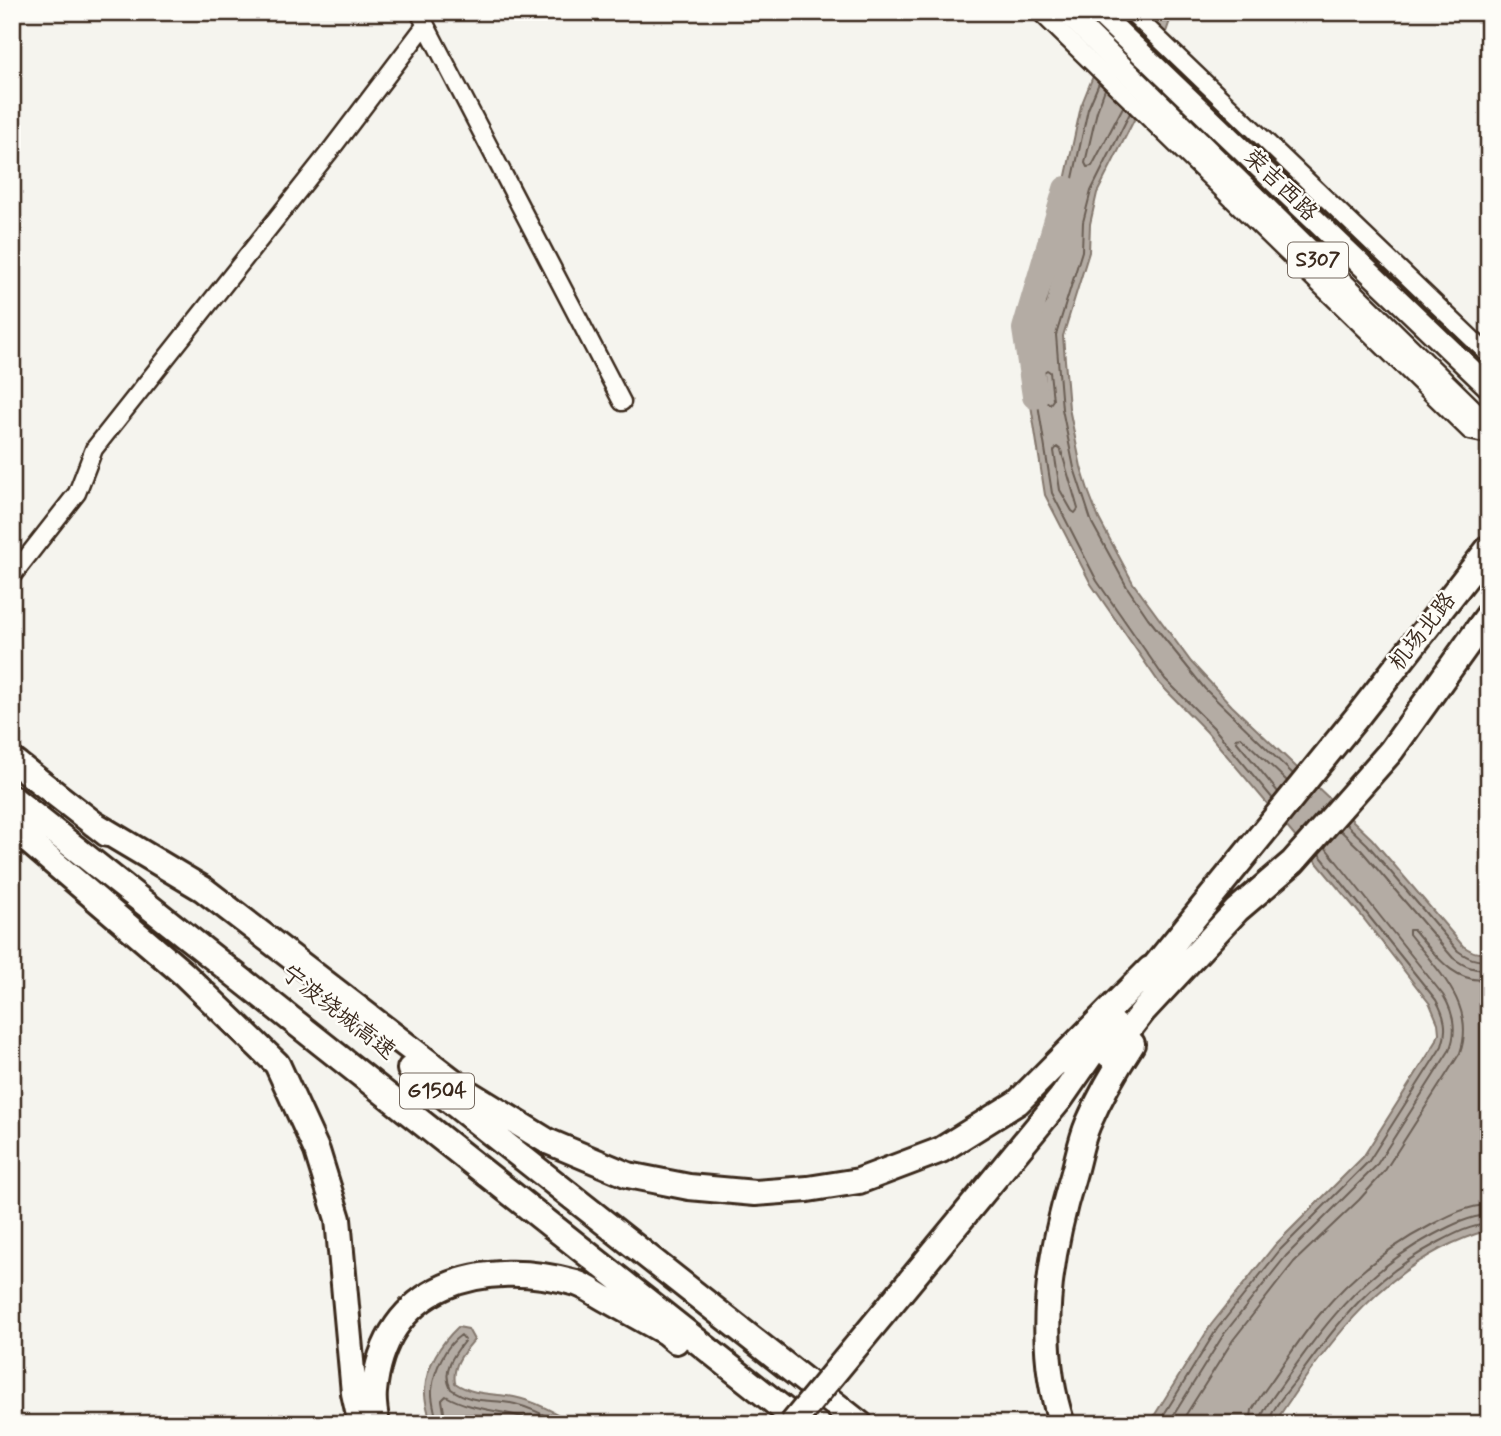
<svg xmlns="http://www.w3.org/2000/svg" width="1501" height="1436" font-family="Mynerve,'LXGW WenKai TC',sans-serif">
<rect width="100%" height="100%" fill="#f5f4ee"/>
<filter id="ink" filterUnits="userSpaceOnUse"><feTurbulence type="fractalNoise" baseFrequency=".0143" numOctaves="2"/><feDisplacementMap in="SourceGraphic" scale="14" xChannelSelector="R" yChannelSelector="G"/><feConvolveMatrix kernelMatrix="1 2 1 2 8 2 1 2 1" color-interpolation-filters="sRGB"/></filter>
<g filter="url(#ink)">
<!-- water -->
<path fill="#b4aca4" stroke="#84786e" stroke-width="2" d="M 1119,12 L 1173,12 L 1138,112 L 1097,193 L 1090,224 L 1089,252 L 1063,336 L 1069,408 L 1081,467 L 1089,493 L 1099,519 L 1133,583 L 1191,662 L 1232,706 L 1372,839 L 1463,946 C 1472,952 1478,955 1489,952 L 1489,1230 C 1390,1257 1327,1342 1274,1424 L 1149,1424 L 1211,1325 L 1275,1245 L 1363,1157 L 1436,1042 L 1439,1033 L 1438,1023 L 1430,1004 L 1360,914 L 1207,732 L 1160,684 L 1091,584 L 1045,495 L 1028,386 L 1032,352 L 1016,321 L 1018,315 L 1033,310 L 1039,301 L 1081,106 Z
M 458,1327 L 468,1329 L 474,1340 C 463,1353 452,1365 455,1383 C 474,1396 493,1393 514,1397 C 535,1401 556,1413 575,1424 L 431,1424 C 429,1413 424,1401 425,1390 C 426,1366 441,1343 458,1327 Z"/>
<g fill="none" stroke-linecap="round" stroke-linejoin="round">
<!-- shore -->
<path stroke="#6b5e54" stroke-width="2" d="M 1099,83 L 1088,109 L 1046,303 L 1038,315 L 1024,321 L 1038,351 L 1035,385 L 1052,493 L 1097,581 L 1165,679 L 1213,727 L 1273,799
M 1105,89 L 1097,111 L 1085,163 L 1087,167 L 1092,166 L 1123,107
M 1130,113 L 1091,191 L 1083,222 L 1082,251 L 1056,335 L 1062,409 L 1074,468 L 1092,523 L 1127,587 L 1148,618 L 1205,689 L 1293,774
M 1047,370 L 1050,372 L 1053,400 L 1050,404 L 1046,401 L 1044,372 Z
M 1057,447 L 1061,450 L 1078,509 L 1075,513 L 1072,511 L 1060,490 L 1054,451 Z
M 1278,792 L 1237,742 L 1236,738 L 1241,737 L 1287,781
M 1346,824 L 1367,844 L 1458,951 C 1468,958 1476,962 1489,960
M 1340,830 L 1361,850 L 1453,958 C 1464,966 1474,971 1489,969
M 437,1424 C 436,1413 431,1401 432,1390 C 434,1370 445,1346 461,1335 L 465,1340 C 454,1354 441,1371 451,1389 C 474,1405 491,1398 515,1404 C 531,1408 547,1416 561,1424
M 446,1424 L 442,1400 L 446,1396 C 476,1413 510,1409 542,1424
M 1158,1424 L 1217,1329 L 1280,1250 L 1369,1161 L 1442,1046 C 1448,1029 1445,1016 1436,1000 L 1319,854
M 1168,1424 L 1224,1334 L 1286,1256 L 1376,1166 L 1449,1051 C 1458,1031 1454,1013 1443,995 L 1325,847
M 1180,1424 L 1233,1340 L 1294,1262 L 1359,1200 L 1384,1172 L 1460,1053 C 1477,1005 1436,969 1409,934 L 1409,930 L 1414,930 C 1434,953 1454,985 1489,979
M 1250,1424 L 1252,1410 L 1260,1397 C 1280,1370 1298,1340 1320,1314 C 1351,1277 1390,1246 1433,1224 C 1450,1215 1469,1205 1489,1205
M 1260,1424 L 1262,1415 L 1268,1404 C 1317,1335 1356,1276 1433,1235 C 1450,1226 1469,1216 1489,1215
M 1269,1424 C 1271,1408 1288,1391 1297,1379 C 1339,1320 1373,1277 1439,1242 C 1454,1234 1471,1225 1489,1224"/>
<!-- river -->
<path stroke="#b4aca4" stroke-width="26" d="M 1035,396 L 1025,329 L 1066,189"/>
<defs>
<path id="minor" d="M 419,12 L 622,402
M 1040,12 L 1470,431 L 1489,435
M 1131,12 L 1489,355
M 12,576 L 77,493 L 94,449 L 330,151 L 424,27"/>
<path id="major" d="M 1066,12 L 1489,427
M 1098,12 L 1489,387"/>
<path id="highway" d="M 12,760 L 107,834
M 12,798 L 802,1424
M 94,824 L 203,889 L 467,1092 L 547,1141 L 628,1175 L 689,1187 L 755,1193 L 808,1189 L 859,1181 L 941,1150 L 1018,1102 L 1150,969
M 12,827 L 184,974 L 277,1064 L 317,1151 L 338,1219 L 354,1393 L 361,1424
M 1142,982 L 1357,717 L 1489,548
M 1109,1055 L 1143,1011 L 1237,910 L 1293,862 L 1391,751 L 1489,614
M 410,1069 L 860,1424
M 1061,1098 L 1113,1023
M 377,1424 C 375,1414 373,1402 374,1392 C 384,1283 484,1257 576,1283 C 586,1286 595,1293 604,1298 C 624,1309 645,1321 665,1332 L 676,1341
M 1062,1424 C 1035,1343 1049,1255 1073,1176 C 1078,1159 1081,1140 1088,1124 C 1100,1096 1115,1070 1132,1044"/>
</defs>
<!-- minor casing -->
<use href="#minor" stroke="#3b2a1e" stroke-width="21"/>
<!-- major casing -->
<use href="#major" stroke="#3b2a1e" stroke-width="26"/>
<!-- highway casing -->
<use href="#highway" stroke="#3b2a1e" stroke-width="30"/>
<!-- minor -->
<use href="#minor" stroke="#fdfcf7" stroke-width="16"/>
<!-- major -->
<use href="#major" stroke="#fdfcf7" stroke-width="21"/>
<!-- highway -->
<use href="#highway" stroke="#fdfcf7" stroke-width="24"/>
<defs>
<path id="highway-bridge" d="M 792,1424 L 1061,1098"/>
</defs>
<!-- highway-bridge casing -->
<use href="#highway-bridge" stroke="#3b2a1e" stroke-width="30" stroke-linecap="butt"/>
<!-- highway-bridge -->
<use href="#highway-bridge" stroke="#fdfcf7" stroke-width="24"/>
</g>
</g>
<g text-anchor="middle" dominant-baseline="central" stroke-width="5" stroke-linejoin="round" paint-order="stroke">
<!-- shield labels -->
<g fill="#fdfcf7" stroke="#75695f" stroke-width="2">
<rect x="1288" y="242.5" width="60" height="35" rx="5"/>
<rect x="400" y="1073.5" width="74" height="35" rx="5"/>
</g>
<g font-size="21" font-weight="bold" fill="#3b2a1e">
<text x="1318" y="260">S307</text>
<text x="437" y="1091">G1504</text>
</g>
<!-- street labels -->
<g font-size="23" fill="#3b2a1e" stroke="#fdfcf7">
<text transform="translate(1280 186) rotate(44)">荣吉西路</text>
<text transform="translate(1423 632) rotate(-52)">机场北路</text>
<text transform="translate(338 1013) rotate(38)">宁波绕城高速</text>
</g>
</g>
<!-- margin -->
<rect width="1501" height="1436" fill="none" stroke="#fdfcf7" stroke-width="42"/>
<rect x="21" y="21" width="1459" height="1394" fill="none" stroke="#3b2a1e" stroke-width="2.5" filter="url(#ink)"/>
</svg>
